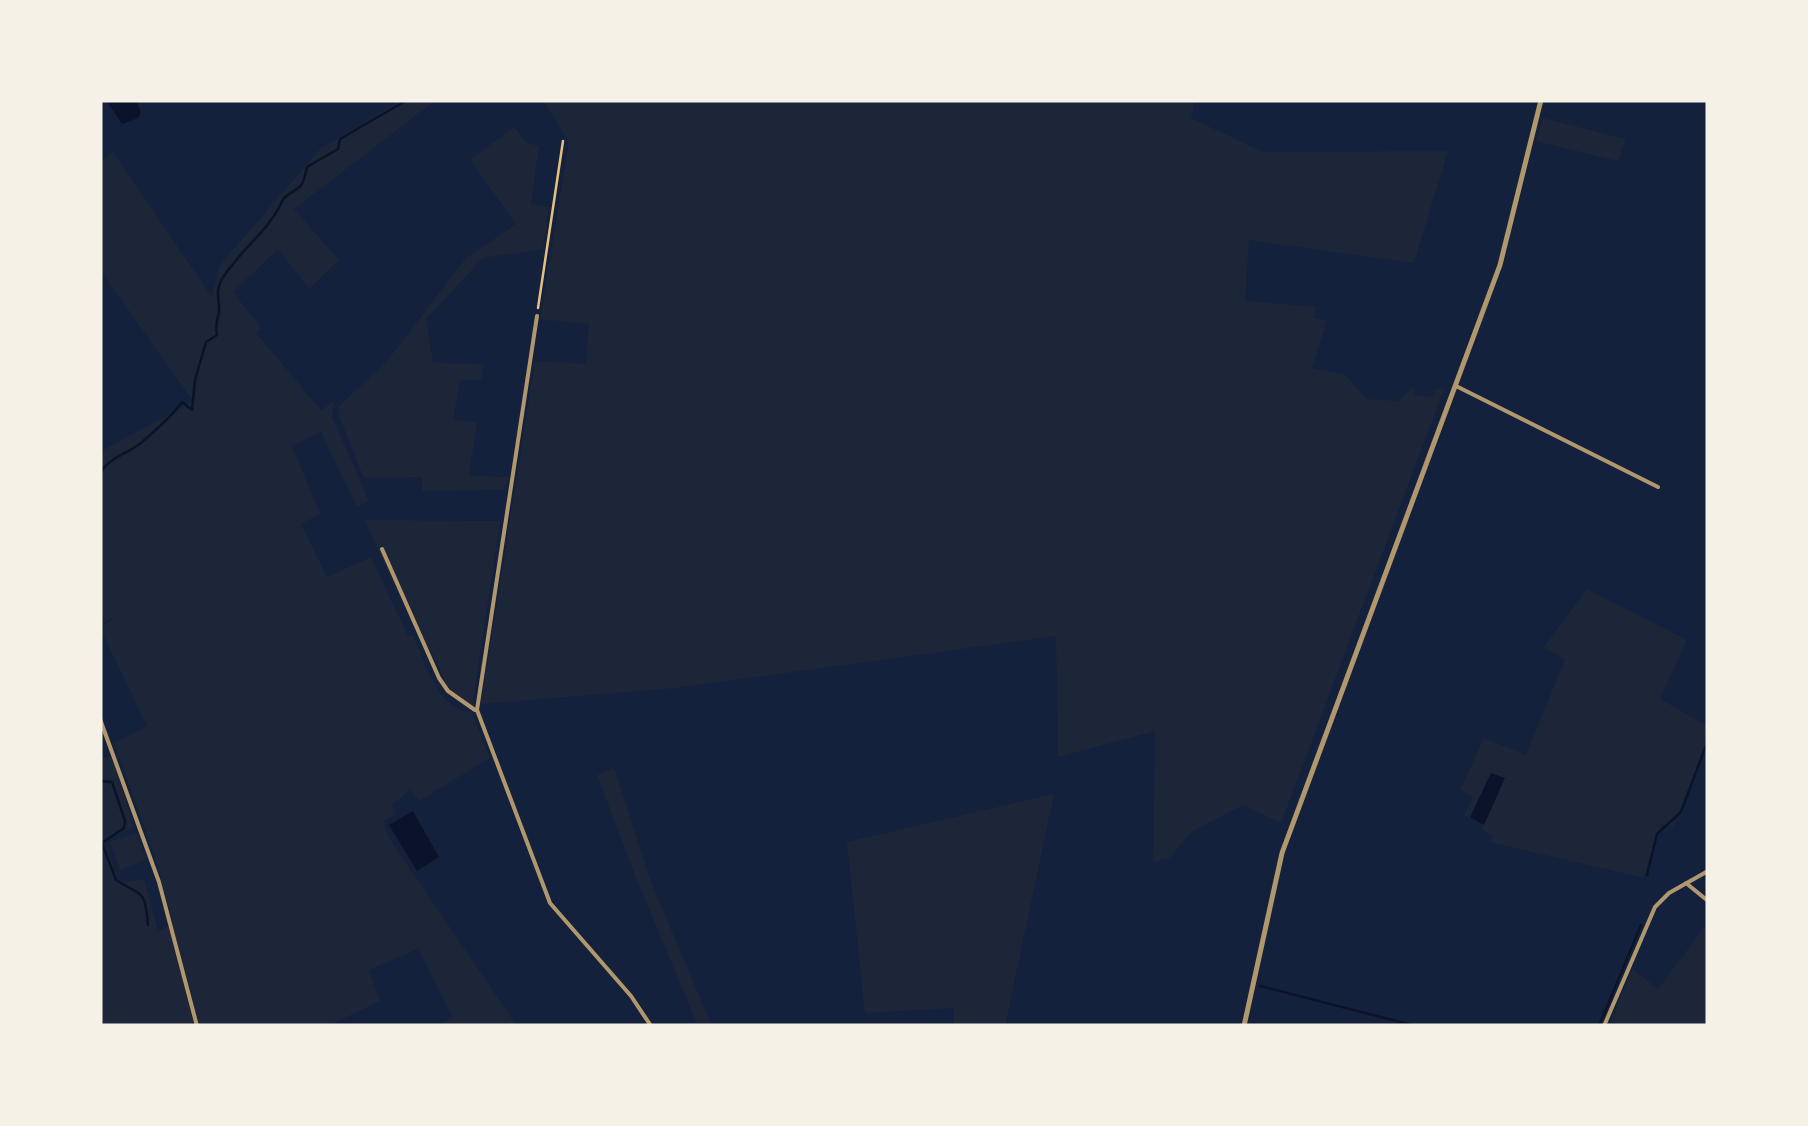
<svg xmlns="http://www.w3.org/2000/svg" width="1808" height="1126" font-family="'PT Sans',sans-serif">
<rect width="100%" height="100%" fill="#14213d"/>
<!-- green -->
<path fill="#1d2539" d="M 402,100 L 436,100 L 294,209 L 339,260 L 309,289 L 278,249 L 233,292 L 261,328 L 256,333 L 321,410 L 334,401 L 332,417 L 369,501 L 357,507 L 321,432 L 292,446 L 320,514 L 301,524 L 327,577 L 371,557 L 408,636 L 413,636 C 426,663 437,709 472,713 L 490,758 L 419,801 L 410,790 L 392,805 L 396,814 L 384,821 L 389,838 L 517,1026 L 436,1026 L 453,1017 L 418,949 L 369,970 L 380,1001 L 328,1026 L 100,1026 L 100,758 L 112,757 L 134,827 L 103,840 L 120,883 L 144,879 L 158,931 L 173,924 L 155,857 L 114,743 L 147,726 L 100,628 L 117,616 L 100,624 L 100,452 L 193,401 L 100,270 L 100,162 L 113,152 L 212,297 L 220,265 L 321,148 Z
M 543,100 L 1195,100 L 1191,118 L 1263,152 L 1448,151 L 1414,263 L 1249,240 L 1245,301 L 1316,307 L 1314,318 L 1327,320 L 1312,368 L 1346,375 L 1366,399 L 1398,401 L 1413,387 L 1415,395 L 1433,397 L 1436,389 L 1444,389 L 1281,823 L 1243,805 L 1191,832 L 1170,858 L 1153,862 L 1155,731 L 1058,757 L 1056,636 L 675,688 L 481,704 L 535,361 L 586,364 L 589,324 L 540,319 L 569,142 Z
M 1543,118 L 1626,139 L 1618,161 L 1536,141 Z
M 514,127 L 527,143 L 539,146 L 531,204 L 549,207 L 543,249 L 483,258 L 426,319 L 433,363 L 484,364 L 481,380 L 460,380 L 453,420 L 477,422 L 469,476 L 510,477 L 503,490 L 422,491 L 422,477 L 367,478 L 363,476 L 340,418 L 338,407 L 387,361 L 466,258 L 516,224 L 470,160 Z
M 365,520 L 500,521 L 473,703 L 462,703 L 452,696 L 434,656 L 410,620 Z
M 1587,589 L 1687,640 L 1660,699 L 1708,726 L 1708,740 L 1673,827 L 1661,824 L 1644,878 L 1490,842 L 1493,836 L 1482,830 L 1484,824 L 1464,815 L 1473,797 L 1460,790 L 1484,738 L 1526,755 L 1565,659 L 1543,648 Z
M 614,768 L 651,882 L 712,1026 L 698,1026 L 638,883 L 597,775 Z
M 1054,794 L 1005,1026 L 954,1026 L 953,1008 L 865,1013 L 847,842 Z
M 136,833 L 146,860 L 120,870 L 110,842 Z
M 1708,922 L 1708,1026 L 1609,1026 L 1632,969 L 1658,989 Z"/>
<!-- water -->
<path fill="#0b132b" d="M 106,100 L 136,100 L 141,113 L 138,118 L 122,124 Z
M 1491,773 L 1505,778 L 1484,825 L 1470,817 Z
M 413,811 L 439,857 L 417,871 L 389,825 Z"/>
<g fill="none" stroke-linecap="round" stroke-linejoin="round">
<!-- stream -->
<path stroke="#0b132b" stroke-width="2.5" d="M 100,473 C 110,457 127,454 141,443 C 156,429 170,419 182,402 L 192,410 L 195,380 L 206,342 L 217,335 C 215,325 217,322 219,312 C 220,301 215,292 221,281 C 237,252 271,230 283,199 C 301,183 301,194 307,167 L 338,149 L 340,139 L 407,100
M 100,781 L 112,782 L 125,821 L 124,828 L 102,843 L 116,880 C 142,897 145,888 148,925
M 1647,875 L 1657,834 L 1681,812 L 1708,740
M 1260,986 L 1416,1026
M 1599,1026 L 1641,925"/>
<!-- path -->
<path stroke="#e5c07b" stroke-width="2.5" d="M 538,308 L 563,141"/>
<!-- minor -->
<path stroke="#b1986c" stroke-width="4" d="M 537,316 L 477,710 L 550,903 L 631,996 L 651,1026
M 1456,386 L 1658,487
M 382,549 L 439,678 L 448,691 L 475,710
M 100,719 L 159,882 L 197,1026
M 1686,883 L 1708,901
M 1604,1026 L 1655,907 L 1669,893 L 1708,871"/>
<!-- tertiary -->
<path stroke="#b1986c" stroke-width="5" d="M 1244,1026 L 1282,853 L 1500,265 L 1541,100"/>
</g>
<!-- border -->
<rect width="1808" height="1126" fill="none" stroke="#f6f1e7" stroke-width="205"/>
</svg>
